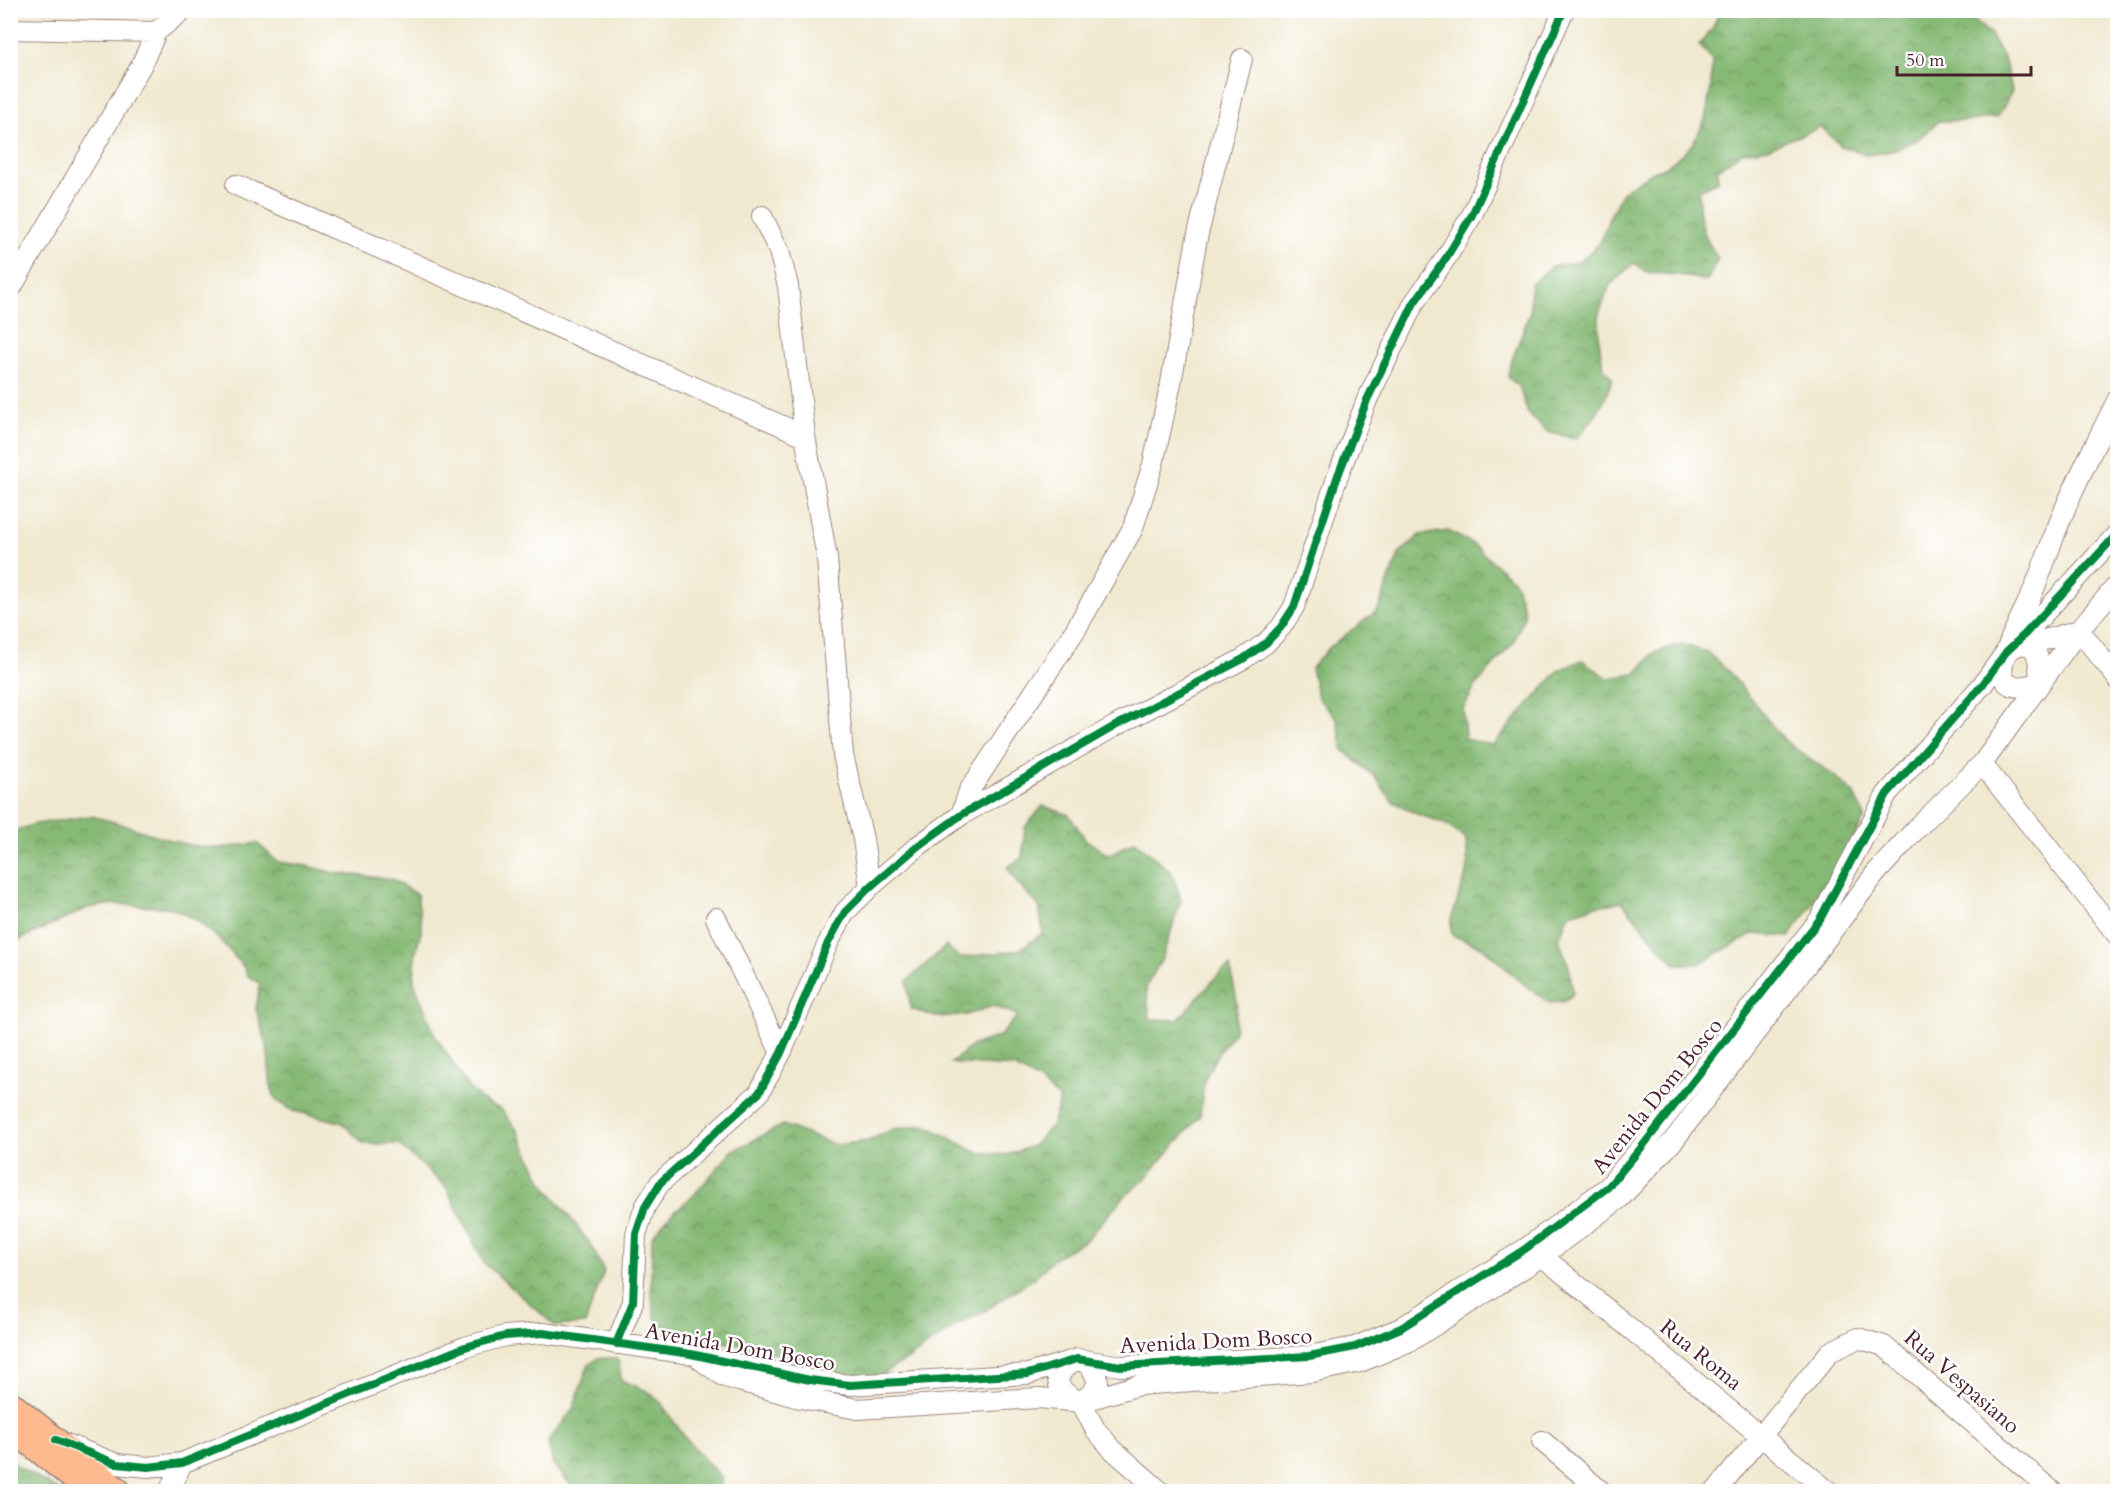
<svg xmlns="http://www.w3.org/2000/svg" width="2128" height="1502" font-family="Cardo,serif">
<defs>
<pattern id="forest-crowns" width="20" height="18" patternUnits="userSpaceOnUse" patternTransform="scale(1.5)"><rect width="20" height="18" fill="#85b974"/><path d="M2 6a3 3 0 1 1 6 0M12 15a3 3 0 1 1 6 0" fill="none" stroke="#6f965f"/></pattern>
</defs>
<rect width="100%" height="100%" fill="#fff"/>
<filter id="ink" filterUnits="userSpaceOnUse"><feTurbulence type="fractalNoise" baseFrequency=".0167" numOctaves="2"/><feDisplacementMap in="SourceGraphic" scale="12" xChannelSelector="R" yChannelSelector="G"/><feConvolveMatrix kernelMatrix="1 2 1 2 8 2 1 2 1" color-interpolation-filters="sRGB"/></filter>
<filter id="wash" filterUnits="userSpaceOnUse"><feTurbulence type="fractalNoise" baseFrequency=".008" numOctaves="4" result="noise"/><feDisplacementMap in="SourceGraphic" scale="24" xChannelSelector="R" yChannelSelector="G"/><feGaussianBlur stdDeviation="1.35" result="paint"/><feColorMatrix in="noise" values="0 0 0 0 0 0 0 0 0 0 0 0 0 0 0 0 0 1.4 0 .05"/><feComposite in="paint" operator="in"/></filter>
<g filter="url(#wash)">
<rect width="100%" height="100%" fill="#f0e9d0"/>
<!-- forest -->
<path fill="url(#forest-crowns)" stroke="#686c50" stroke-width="1.5" d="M 1720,11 L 1963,11 L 1991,35 L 2005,62 L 2012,91 L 1998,117 L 1967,121 L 1939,121 L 1918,139 L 1893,151 L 1866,155 L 1841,146 L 1820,127 L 1769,148 L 1742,152 L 1718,169 L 1718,181 L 1699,190 C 1698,219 1702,234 1718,259 L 1707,281 L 1679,275 L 1648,273 L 1634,263 L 1610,285 L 1599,313 L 1599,340 L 1603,367 L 1612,378 C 1606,403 1593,420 1577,438 L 1549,433 L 1528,414 L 1519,387 L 1508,377 L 1510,365 L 1530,312 L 1531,284 L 1552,266 L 1579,262 L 1600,243 L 1609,218 L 1622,192 L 1646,176 L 1670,164 L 1692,145 L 1705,120 L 1711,87 L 1712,59 L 1699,45 L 1712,29 Z
M 1448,531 L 1473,544 L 1515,582 L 1525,613 L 1514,642 L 1477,684 L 1463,709 L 1465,739 L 1493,745 L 1558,671 L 1582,660 L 1608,678 L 1635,674 L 1654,653 L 1681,644 L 1707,652 L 1730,673 L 1784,740 L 1833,775 L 1854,793 L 1865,817 C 1844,859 1817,899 1789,937 L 1753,934 L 1698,964 L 1676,964 C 1655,945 1641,923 1622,902 L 1595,906 L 1568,915 L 1559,940 L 1569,967 L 1573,994 L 1565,1001 L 1550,1003 L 1527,987 L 1482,947 L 1454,936 L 1451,931 L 1451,919 L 1468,869 L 1466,839 L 1443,823 L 1417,814 L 1392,801 L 1375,777 L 1343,750 L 1337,719 L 1318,698 L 1311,668 L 1330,647 L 1378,610 L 1399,554 L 1420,535 Z
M 1043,806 L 1069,815 L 1085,839 L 1108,855 L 1135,841 L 1172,873 L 1181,900 L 1162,959 L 1146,987 L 1150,1019 L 1178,1020 L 1220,973 L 1230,966 L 1237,1002 L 1234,1032 L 1217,1055 L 1204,1081 L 1200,1116 L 1145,1179 L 1123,1198 L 1086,1240 L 1057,1256 L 1034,1278 L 986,1310 L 959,1324 L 911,1357 L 882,1374 L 873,1382 L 810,1371 L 784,1357 L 759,1349 L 731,1343 L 674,1339 L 655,1318 L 651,1290 L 652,1236 L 671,1214 L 693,1196 L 732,1151 L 783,1125 L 836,1145 L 868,1141 L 893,1129 L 925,1125 L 976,1152 L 1006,1155 L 1033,1146 L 1052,1125 L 1060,1099 L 1039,1081 L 1014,1067 L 951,1063 L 973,1045 L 1000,1036 L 1018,1015 L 993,1006 L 966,1015 L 936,1017 L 911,1009 L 907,981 L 946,946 L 960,958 L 1019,950 L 1043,933 L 1039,906 L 1017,883 L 1007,867 L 1022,858 L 1025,827 Z
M 90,816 C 127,823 160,840 197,846 C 217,850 237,846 257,843 L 278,862 L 308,866 L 335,873 L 392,879 L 417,895 L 422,928 L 415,955 L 414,982 L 435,1035 L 468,1087 L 486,1103 L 501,1109 L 517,1130 L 542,1181 L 591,1245 L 604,1271 L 585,1324 L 555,1326 L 484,1263 L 446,1187 L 398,1144 L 364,1144 L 341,1122 L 293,1111 L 276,1100 L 271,1087 L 267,1045 L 256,1009 L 260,984 L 248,976 L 243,966 L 222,942 L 198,921 L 173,908 L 115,904 L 88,908 L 15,942 L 11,942 L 10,832 L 36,824 Z
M 598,1358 L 615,1358 L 619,1362 L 621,1380 L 649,1392 L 661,1403 L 686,1439 L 721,1477 L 721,1491 L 576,1491 L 553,1464 L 548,1442 L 573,1409 L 588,1366 Z
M 10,1460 L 19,1467 L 60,1491 L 11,1491 Z"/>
</g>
<g filter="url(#ink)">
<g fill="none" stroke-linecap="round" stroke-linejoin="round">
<defs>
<path id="minor" d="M 10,29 L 156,32 L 183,10
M 236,185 L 805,436
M 762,216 L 779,251 L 788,286 L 805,436 L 827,558 L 843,755 L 863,839 L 870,887
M 10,290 L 141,66 L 156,32
M 2027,645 L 2079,630 L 2118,679
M 2006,652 C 2010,650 2015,646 2020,645 C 2041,640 2040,671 2039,683 C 2027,686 2007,692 2003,675 C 1998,657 2026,608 2034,589 C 2044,565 2052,540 2062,516 C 2078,476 2099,438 2118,399
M 1982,764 L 2118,936
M 961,815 L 969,791 L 1076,629 L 1133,528 L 1153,464 L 1171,383 L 1197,238 L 1242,59
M 716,918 L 781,1053
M 1542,1256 L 1829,1492
M 616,1344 L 633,1302 L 636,1234 L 645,1207 L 660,1183 L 759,1093 L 781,1053 L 828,943 L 845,912 L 870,887 L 918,846 L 961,815 L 1115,726 L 1243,659 L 1266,643 L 1281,627 L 1294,607 L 1337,478 L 1367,400 L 1414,303 L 1446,258 L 1472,215 L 1564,10
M 1077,1359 L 1090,1365 L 1098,1381 L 1094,1391 L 1081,1402 C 1053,1389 1050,1376 1077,1359 Z
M 701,1360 L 725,1377 L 796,1397 L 857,1409 L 1039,1398 L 1081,1402 L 1139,1385 L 1312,1372 L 1360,1362 L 1410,1341 L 1542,1256 L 1620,1198 L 1674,1140 L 1876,873 L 1917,828 L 1982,764 L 2079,630 L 2118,584
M 1081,1402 L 1095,1429 L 1112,1449 L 1161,1492
M 1542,1441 L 1602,1492
M 69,1445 L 117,1464 L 148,1467 L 182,1463 L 465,1347 L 505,1336 L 543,1333 L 691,1354 L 810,1380 L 850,1385 L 1028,1374 L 1077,1359 L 1121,1366 L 1309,1356 L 1355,1347 L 1401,1328 L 1525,1249 L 1608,1187 L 1641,1148 L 1820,919 L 1887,794 L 1983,684 L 2006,652 L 2024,635 L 2118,533
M 171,1492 L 172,1485 L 182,1463
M 1715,1492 L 1830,1352 L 1858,1338 L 1884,1346 L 2053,1492"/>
<path id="major" d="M 10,1403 L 120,1492
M 10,1427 L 90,1492"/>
</defs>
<!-- minor casing -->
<use href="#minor" stroke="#9d847e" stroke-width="22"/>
<!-- major casing -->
<use href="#major" stroke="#9d847e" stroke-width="27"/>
<!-- minor -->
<use href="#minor" stroke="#fff" stroke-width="20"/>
<!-- major -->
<use href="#major" stroke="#fcba8e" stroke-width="24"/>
<defs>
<path id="cycleway" d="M 616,1344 L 633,1302 L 636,1234 L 645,1207 L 660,1183 L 759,1093 L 781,1053 L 828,943 L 845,912 L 870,887 L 918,846 L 961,815 L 1115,726 L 1243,659 L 1266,643 L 1281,627 L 1294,607 L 1337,478 L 1367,400 L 1414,303 L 1446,258 L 1472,215 L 1564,10
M 56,1440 L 117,1464 L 148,1467 L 182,1463 L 465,1347 L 505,1336 L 543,1333 L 691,1354 L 810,1380 L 850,1385 L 1028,1374 L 1077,1359 L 1121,1366 L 1309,1356 L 1355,1347 L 1401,1328 L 1525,1249 L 1608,1187 L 1641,1148 L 1820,919 L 1887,794 L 1983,684 L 2006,652 L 2024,635 L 2118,533"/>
</defs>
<!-- cycleway casing -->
<use href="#cycleway" stroke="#fff" stroke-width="11"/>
<!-- cycleway -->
<use href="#cycleway" stroke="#00873e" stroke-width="8"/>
</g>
</g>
<g text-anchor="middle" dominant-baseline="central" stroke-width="5" stroke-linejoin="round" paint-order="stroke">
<!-- street labels -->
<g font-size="22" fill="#4a1f2b" stroke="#fff">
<text transform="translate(1657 1096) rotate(-51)">Avenida Dom Bosco</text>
<text transform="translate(1216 1341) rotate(-3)">Avenida Dom Bosco</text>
<text transform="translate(740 1347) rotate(10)">Avenida Dom Bosco</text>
<text transform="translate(1701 1355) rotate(39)">Rua Roma</text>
<text transform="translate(1962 1382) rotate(41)">Rua Vespasiano</text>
</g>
</g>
<!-- margin -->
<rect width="2128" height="1502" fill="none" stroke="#fff" stroke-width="36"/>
<!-- scale -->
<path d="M1897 66v9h134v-9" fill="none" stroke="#4a1f2b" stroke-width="3"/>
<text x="1906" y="66" font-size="18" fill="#4a1f2b" stroke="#ffffff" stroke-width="4.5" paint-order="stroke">50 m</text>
</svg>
